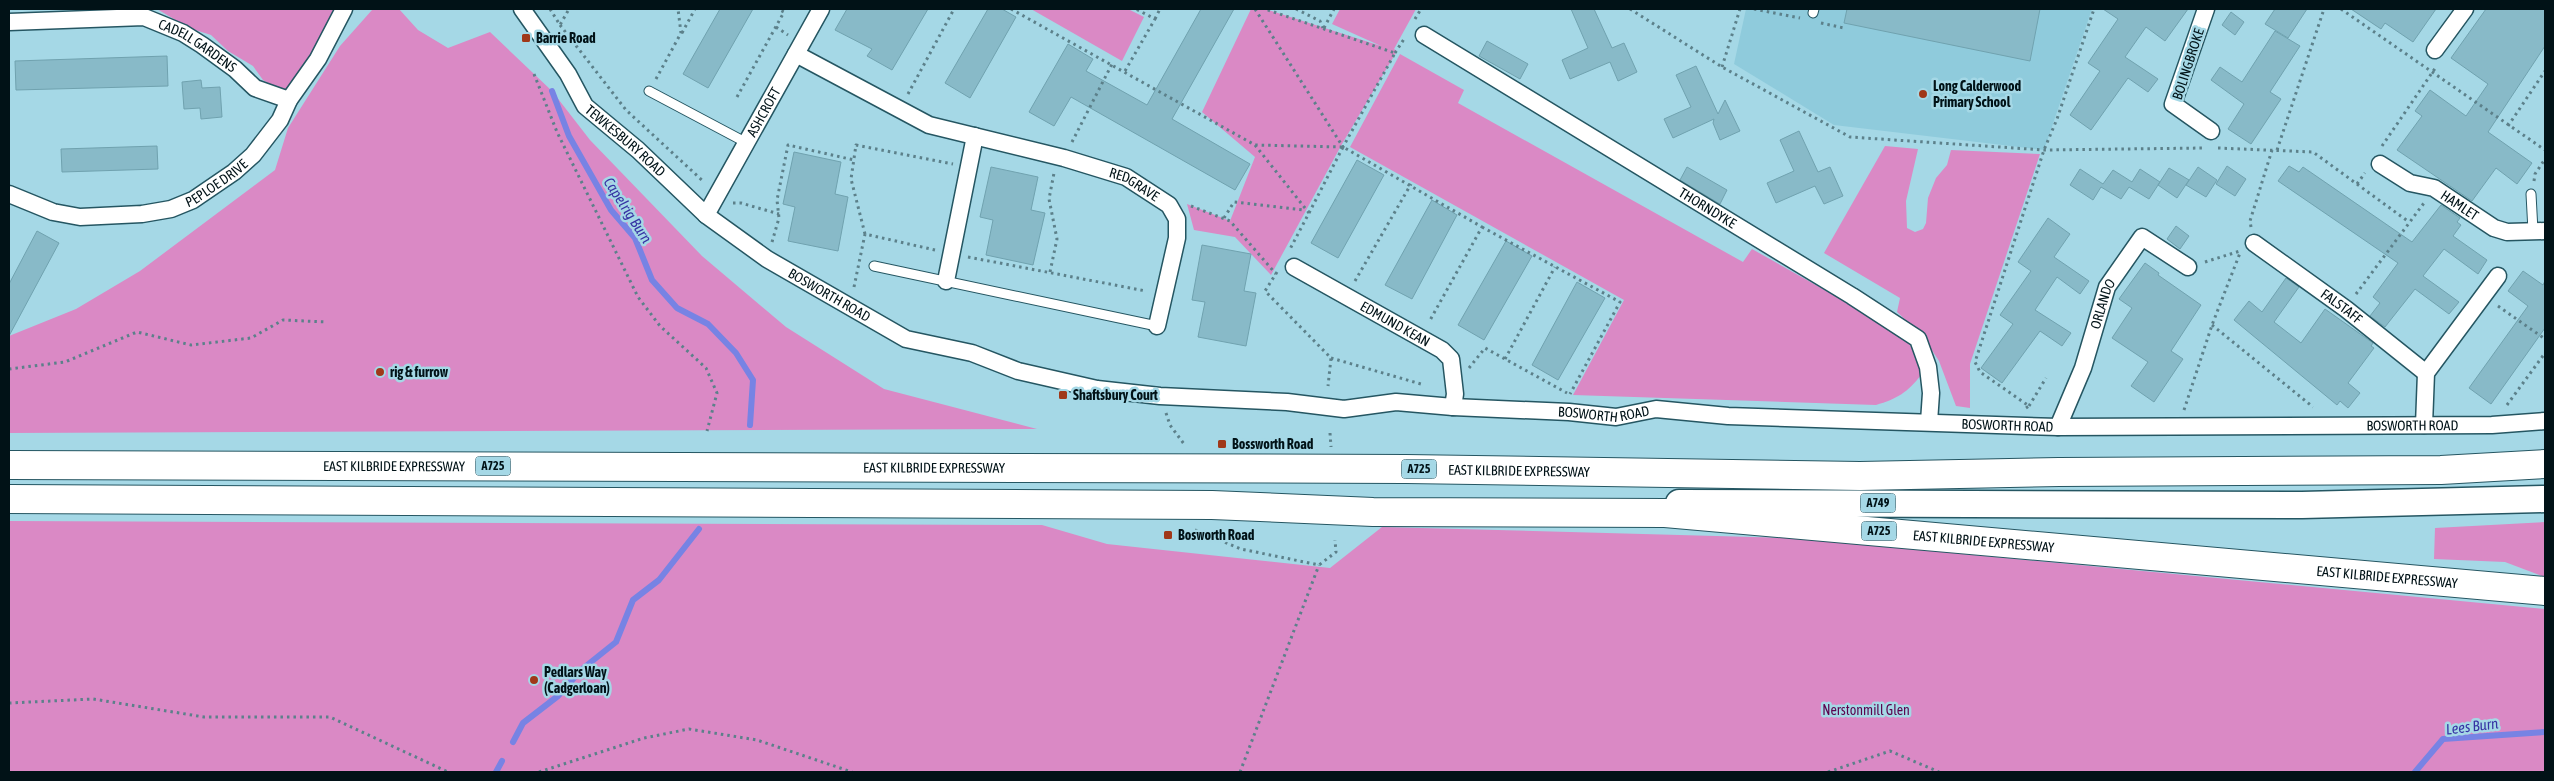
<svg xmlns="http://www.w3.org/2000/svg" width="2554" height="781" font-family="'Asap Condensed',sans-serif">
<rect width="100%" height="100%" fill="#a5d8e6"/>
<!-- built -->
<path fill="#8fcbdc" d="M 1746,9 L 2092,9 L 2044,150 L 1834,125 L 1734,64 Z"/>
<!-- green -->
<path fill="#da89c5" d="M 157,9 L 339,9 L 342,15 L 287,94 L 263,80 L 253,66 L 228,51 L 211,35 L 189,28 Z
M 399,9 L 418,30 L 448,48 L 490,32 L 552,91 L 590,140 L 702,256 L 786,327 L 884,389 L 1037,429 L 9,433 L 9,336 L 76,309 L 140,271 L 275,170 L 288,128 L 340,46 L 372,10 Z
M 1031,9 L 1128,9 L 1144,17 L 1122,61 Z
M 1251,9 L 1265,9 L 1381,46 L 1332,24 L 1340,9 L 1416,9 L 1394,49 L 1397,51 L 1342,144 L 1271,275 L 1235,237 L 1194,230 L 1187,204 L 1230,221 L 1255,157 L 1202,112 Z
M 1400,54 L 1464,90 L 1458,103 L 1743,262 L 1752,249 L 1901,333 C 1912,347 1919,357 1921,375 C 1908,392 1897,399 1876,405 L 1573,395 L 1624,300 L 1350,147 Z
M 1885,146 L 1918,149 L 1906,201 L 1907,228 L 1915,232 L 1923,229 L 1926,223 L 1928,198 L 1936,178 L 1947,165 L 1951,150 L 2040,154 L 1970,364 L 1970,408 L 1956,406 L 1939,361 L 1922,335 L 1897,312 L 1900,298 L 1824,253 Z
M 9,521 L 1042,525 L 1107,544 L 1330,568 L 1382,527 L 1794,538 L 2545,609 L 2545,772 L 9,772 Z
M 2545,522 L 2545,577 L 2505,562 L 2434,559 L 2435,528 Z"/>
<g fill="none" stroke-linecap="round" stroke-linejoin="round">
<!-- stream -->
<path stroke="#7783e4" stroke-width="6" d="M 552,91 L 569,136 L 611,210 L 635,238 L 652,280 L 677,308 L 708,324 L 736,353 L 753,380 L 750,425
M 513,742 L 523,723 L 558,696 L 581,670 L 616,642 L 633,600 L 659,580 L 699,529
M 496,772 L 502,761
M 2415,772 L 2443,739 L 2545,732"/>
</g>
<!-- building -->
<path fill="#88bac8" stroke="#70a2af" d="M 720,9 L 753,9 L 708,88 L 683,74 Z
M 847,9 L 928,9 L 892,70 L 867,56 L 872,49 L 835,30 Z
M 988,9 L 1002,9 L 1016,17 L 970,98 L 945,83 Z
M 1201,9 L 1234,9 L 1172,119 L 1250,164 L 1235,190 L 1071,97 L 1054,126 L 1029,112 L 1068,44 L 1093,59 L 1086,71 L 1147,105 Z
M 1571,9 L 1594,9 L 1612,48 L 1624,43 L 1637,72 L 1618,81 L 1610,62 L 1570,79 L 1562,60 L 1588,48 Z
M 1847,9 L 2040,9 L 2030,61 L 1844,23 Z
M 2103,9 L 2188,9 L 2165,41 L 2146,27 L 2125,57 L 2158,79 L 2148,92 L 2128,78 L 2091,130 L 2070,115 L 2100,71 L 2088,63 L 2118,19 Z
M 2275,9 L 2307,9 L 2288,38 L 2265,24 Z
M 2351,9 L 2436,9 L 2413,42 L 2385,23 L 2381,29 Z
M 2486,9 L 2545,9 L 2545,46 L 2488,132 L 2532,163 L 2517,184 L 2496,168 L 2472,201 L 2397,150 L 2422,116 L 2415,111 L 2430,90 L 2466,116 L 2488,84 L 2451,58 Z
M 2231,12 L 2244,22 L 2235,35 L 2222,25 Z
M 2275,31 L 2300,46 L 2270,92 L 2281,99 L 2251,144 L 2228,129 L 2244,104 L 2211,80 L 2220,67 L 2242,82 Z
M 1487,41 L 1528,64 L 1520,79 L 1479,56 Z
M 167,56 L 168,86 L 16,90 L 15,61 Z
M 1696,66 L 1718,114 L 1725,100 L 1740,131 L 1720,140 L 1713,123 L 1714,119 L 1673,138 L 1664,119 L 1691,107 L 1676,75 Z
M 201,80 L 202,88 L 220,87 L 222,117 L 201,119 L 200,108 L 184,109 L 182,82 Z
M 1799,131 L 1818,172 L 1830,167 L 1843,196 L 1824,204 L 1815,186 L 1776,203 L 1767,183 L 1794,171 L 1780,140 Z
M 157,146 L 158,169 L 62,172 L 61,149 Z
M 794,152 L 841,162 L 835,194 L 848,197 L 838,251 L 788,241 L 795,207 L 783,204 Z
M 1357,160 L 1384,175 L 1338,258 L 1311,243 Z
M 2227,166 L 2246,179 L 2235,196 L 2216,184 Z
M 2289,166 L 2299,172 L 2303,167 L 2412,242 L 2441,205 L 2460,218 L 2457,222 L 2461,225 L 2453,236 L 2487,260 L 2478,274 L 2444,249 L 2423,276 L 2459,302 L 2449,314 L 2415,289 L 2385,327 L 2370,316 L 2380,303 L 2373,297 L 2398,263 L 2278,181 Z
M 991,167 L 1038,177 L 1031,210 L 1045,213 L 1033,265 L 986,255 L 993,220 L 980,217 Z
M 1687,167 L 1727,190 L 1720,204 L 1680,180 Z
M 2198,167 L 2217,180 L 2206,197 L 2186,185 Z
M 2169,168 L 2189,180 L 2177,198 L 2158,185 Z
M 2080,169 L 2103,184 L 2113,170 L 2132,182 L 2140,169 L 2160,182 L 2149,199 L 2129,187 L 2121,199 L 2101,187 L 2093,200 L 2070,185 Z
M 1432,200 L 1457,215 L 1412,299 L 1385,285 Z
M 2048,218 L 2070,234 L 2054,257 L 2089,281 L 2080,294 L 2057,277 L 2035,310 L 2071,333 L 2062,346 L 2040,331 L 2002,383 L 1981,368 L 2013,324 L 2000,315 L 2031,271 L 2018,262 Z
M 2176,226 L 2189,236 L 2180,249 L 2167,239 Z
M 37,231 L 59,243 L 9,336 L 9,284 Z
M 1506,241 L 1532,256 L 1484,340 L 1458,325 Z
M 1202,245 L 1251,254 L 1244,291 L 1256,293 L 1246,346 L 1198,337 L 1205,302 L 1192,300 Z
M 2145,263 L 2159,273 L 2158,275 L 2201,305 L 2171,351 L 2183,359 L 2154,402 L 2131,386 L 2148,362 L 2112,338 L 2132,308 L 2119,299 Z
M 2523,271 L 2543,285 L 2545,281 L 2545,328 L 2491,404 L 2469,388 L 2528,306 L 2508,291 Z
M 2286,278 L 2299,287 L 2274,322 L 2301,343 L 2325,309 L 2373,343 L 2371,346 L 2374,348 L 2348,383 L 2360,393 L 2348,408 L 2340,401 L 2337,405 L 2234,320 L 2249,301 L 2262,312 Z
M 1577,282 L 1605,298 L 1558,380 L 1532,365 Z"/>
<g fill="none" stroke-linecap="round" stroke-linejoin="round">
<defs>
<path id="service" d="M 1813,13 L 1814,9
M 649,91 L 747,143
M 2531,194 L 2533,231
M 874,266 L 1157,326"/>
<g id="minor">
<path id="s1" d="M 522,9 L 568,74 L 585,106 L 638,150 L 706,215 L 767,259 L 906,339 L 972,353 L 1018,371 L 1097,389 L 1160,396 L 1287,402 L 1344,409 L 1396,402 L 1453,407 L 1569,412 L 1616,417 L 1656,409 L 1728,416 L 2058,427 L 2492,425 L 2545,421"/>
<path d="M 2206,9 L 2173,104 L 2211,131"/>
<path id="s2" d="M 9,22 L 144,17 L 183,33 L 202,45 L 235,69 L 255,88 L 289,100"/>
<path id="s3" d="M 1424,35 L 1852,296 L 1918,339 L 1928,367 L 1931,393 L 1929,422"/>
<path d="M 2435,50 L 2465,9"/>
<path id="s4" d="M 796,54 L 929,125 L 1064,158 L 1126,177 L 1169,205 L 1177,219 L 1177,238 L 1157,326"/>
<path id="s5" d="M 2380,164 L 2410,183 L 2434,188 L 2494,228 L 2507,232 L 2545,231"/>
<path id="s6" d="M 9,194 L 53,212 L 80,217 L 142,214 L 171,209 L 193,200 L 234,172 L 253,155 L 280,120 L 289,100 L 318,59 L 344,9"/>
<path id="s7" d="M 706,215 L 821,9"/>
<path id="s8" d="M 2254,243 L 2346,309 L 2426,373"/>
<path id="s9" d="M 1294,267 L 1442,350 L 1451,359 L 1455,394 L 1453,407"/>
<path d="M 946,281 L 975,136"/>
<path d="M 2424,425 L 2426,373 L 2498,276"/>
<path id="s10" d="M 2058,427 L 2083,368 L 2107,287 L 2142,237 L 2188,267"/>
</g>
<path id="primary" d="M 1679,503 L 2302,505 L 2545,499"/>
<g id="trunk">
<path id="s11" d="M 9,465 L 1406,469 L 1860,476 L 2059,472 L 2441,470 L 2545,464"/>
<path id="s12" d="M 9,499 L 1212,505 L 1373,512 L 1665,513 L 2545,591"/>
</g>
</defs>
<!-- service casing -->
<use href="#service" stroke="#255662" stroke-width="11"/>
<!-- minor casing -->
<use href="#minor" stroke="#255662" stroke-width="19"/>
<!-- primary casing -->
<use href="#primary" stroke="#255662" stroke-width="29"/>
<!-- trunk casing -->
<use href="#trunk" stroke="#255662" stroke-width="30"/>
<!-- path -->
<path stroke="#5c808a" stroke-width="3" stroke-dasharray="2.5 4" stroke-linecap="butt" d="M 550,9 L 560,25 L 569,9
M 1011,9 L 1255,145 L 1343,147 L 1482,227 L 1429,322
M 1255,9 L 1343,147 L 1395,53 L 1265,9
M 1296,9 L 1320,21 L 1323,28
M 1630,9 L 1722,67 L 1850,137 L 2044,150 L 2204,148
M 1754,9 L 1800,18
M 2341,9 L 2545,150
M 1155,19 L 1160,9
M 1415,19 L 1421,9
M 1821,23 L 1844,28
M 560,25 L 626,110 L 704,182
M 776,27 L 788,35
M 1324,28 L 1334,9
M 682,33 L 695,9
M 1395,53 L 1404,39
M 1722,67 L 1740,9
M 1125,71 L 1155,19 L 1136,9
M 534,74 L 557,132 L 638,297 L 660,326 L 706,368 L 717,393 L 707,431
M 656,79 L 681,33 L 678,9
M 908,94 L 954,9
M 737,97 L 784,12 L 778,9
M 2508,126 L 2545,71
M 1072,142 L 1112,64
M 1255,145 L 1309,213 L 1289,251
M 2382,146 L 2436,67
M 2218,148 L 2313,152 L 2409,222
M 2277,150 L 2324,9
M 2534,181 L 2535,174 L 2545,159
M 2357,184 L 2365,173
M 733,203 L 741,203 L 779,214
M 1191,206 L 1230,221 L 1276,274
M 1309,213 L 1343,147
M 1224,218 L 1234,202 L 1304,210
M 1482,227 L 1620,302 L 1570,394
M 2251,227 L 2250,221 L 2272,150
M 865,234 L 851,179 L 856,145 L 953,164
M 772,242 L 779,218 L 777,200 L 788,145 L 854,160
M 968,257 L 1146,291
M 2205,262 L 2240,251
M 1050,272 L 1057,239 L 1049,199 L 1054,173
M 1277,272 L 1265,291 L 1331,358 L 1328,386
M 1355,281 L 1411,184
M 854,287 L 865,234 L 935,250
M 2356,294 L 2424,203
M 2498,306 L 2545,339
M 2212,325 L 2313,407
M 1331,358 L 1421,384
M 1505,359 L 1555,267
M 1469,368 L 1485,348 L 1567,393
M 9,369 L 65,362 L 137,332 L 191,345 L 251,338 L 283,320 L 327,322
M 2507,405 L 2545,353
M 2029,406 L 2046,378
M 2026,408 L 2029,406 L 1980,372 L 1975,362 L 2044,150 L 2057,119 L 2094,9
M 2184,410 L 2212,325 L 2240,253
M 1166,413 L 1170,425 L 1184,444
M 1330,433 L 1331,447
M 1195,530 L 1241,549 L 1319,565 L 1336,552 L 1335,540
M 9,703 L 93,699 L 204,717 L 330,717 L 448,772
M 539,772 L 644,738 L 689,729 L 757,740 L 852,772
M 1240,772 L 1319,565
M 1828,772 L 1890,751 L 1939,772"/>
<!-- service -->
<use href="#service" stroke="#fff" stroke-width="9"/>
<!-- minor -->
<use href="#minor" stroke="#fff" stroke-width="16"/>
<!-- primary -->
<use href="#primary" stroke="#fff" stroke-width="26"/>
<!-- trunk -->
<use href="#trunk" stroke="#fff" stroke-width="28"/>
</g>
<!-- markers -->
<g fill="#a03819" stroke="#a5d8e6" stroke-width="2">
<rect x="521" y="33" width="10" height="10" rx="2.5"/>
<circle cx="1923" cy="94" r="5"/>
<circle cx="380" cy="372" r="5"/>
<rect x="1058" y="390" width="10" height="10" rx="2.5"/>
<rect x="1217" y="439" width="10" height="10" rx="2.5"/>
<rect x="1163" y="530" width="10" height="10" rx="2.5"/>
<circle cx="534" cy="680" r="5"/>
</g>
<g text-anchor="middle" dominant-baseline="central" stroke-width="5" stroke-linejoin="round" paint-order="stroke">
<!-- shield labels -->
<g fill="#a5d8e6" stroke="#324d55" stroke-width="1">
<rect x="475.5" y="456.5" width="35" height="19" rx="4"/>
<rect x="1401.5" y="459.5" width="35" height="19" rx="4"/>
<rect x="1860.5" y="493.5" width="35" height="19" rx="4"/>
<rect x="1861.5" y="521.5" width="35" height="19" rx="4"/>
</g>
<g font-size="12" font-weight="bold" fill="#011217">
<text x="493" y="466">A725</text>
<text x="1419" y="469">A725</text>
<text x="1878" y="503">A749</text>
<text x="1879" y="531">A725</text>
</g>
<!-- poi labels -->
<g font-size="14" font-weight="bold" fill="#011217" stroke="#a5d8e6" text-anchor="start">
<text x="536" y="38">Barrie Road</text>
<text x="1933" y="86">Long Calderwood<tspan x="1933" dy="16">Primary School</tspan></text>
<text x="390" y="372">rig &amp; furrow</text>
<text x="1073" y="395">Shaftsbury Court</text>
<text x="1232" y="444">Bossworth Road</text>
<text x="1178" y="535">Bosworth Road</text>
<text x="544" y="672">Pedlars Way<tspan x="544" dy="16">(Cadgerloan)</tspan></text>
</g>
<!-- street labels -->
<g font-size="14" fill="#011217" stroke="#a5d8e6">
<text stroke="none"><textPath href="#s2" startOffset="196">CADELL GARDENS</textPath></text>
<text transform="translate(2188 64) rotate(-72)">BOLINGBROKE</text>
<text stroke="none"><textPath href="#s7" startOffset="118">ASHCROFT</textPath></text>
<text stroke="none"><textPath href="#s1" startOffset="169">TEWKESBURY ROAD</textPath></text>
<text stroke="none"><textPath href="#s6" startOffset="219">PEPLOE DRIVE</textPath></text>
<text stroke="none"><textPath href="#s4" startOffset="365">REDGRAVE</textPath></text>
<text stroke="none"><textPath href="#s5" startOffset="91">HAMLET</textPath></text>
<text stroke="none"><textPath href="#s3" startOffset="332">THORNDYKE</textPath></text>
<text stroke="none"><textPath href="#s1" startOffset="426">BOSWORTH ROAD</textPath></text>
<text stroke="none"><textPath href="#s10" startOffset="131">ORLANDO</textPath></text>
<text stroke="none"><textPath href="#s8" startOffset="108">FALSTAFF</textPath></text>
<text stroke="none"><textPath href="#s9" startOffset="116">EDMUND KEAN</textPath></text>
<text stroke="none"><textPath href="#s1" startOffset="1221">BOSWORTH ROAD</textPath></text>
<text stroke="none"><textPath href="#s1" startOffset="1626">BOSWORTH ROAD</textPath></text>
<text stroke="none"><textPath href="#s1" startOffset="2031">BOSWORTH ROAD</textPath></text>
<text stroke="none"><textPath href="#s11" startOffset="385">EAST KILBRIDE EXPRESSWAY</textPath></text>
<text stroke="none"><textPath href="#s11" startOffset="925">EAST KILBRIDE EXPRESSWAY</textPath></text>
<text stroke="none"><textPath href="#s11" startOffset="1510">EAST KILBRIDE EXPRESSWAY</textPath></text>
<text stroke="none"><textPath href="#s12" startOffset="1976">EAST KILBRIDE EXPRESSWAY</textPath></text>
<text stroke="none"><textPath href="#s12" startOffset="2381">EAST KILBRIDE EXPRESSWAY</textPath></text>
</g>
<!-- park labels -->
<g font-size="14" fill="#5b024d" stroke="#a5d8e6">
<text x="1866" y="710">Nerstonmill Glen</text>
</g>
<!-- water labels -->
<g font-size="15" font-style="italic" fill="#3733a4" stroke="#a5d8e6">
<text transform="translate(628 210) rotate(57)">Capelrig Burn</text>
<text transform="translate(2472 726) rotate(-7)">Lees Burn</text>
</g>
</g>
<!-- border -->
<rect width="2554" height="781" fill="none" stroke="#011217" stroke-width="20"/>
</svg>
